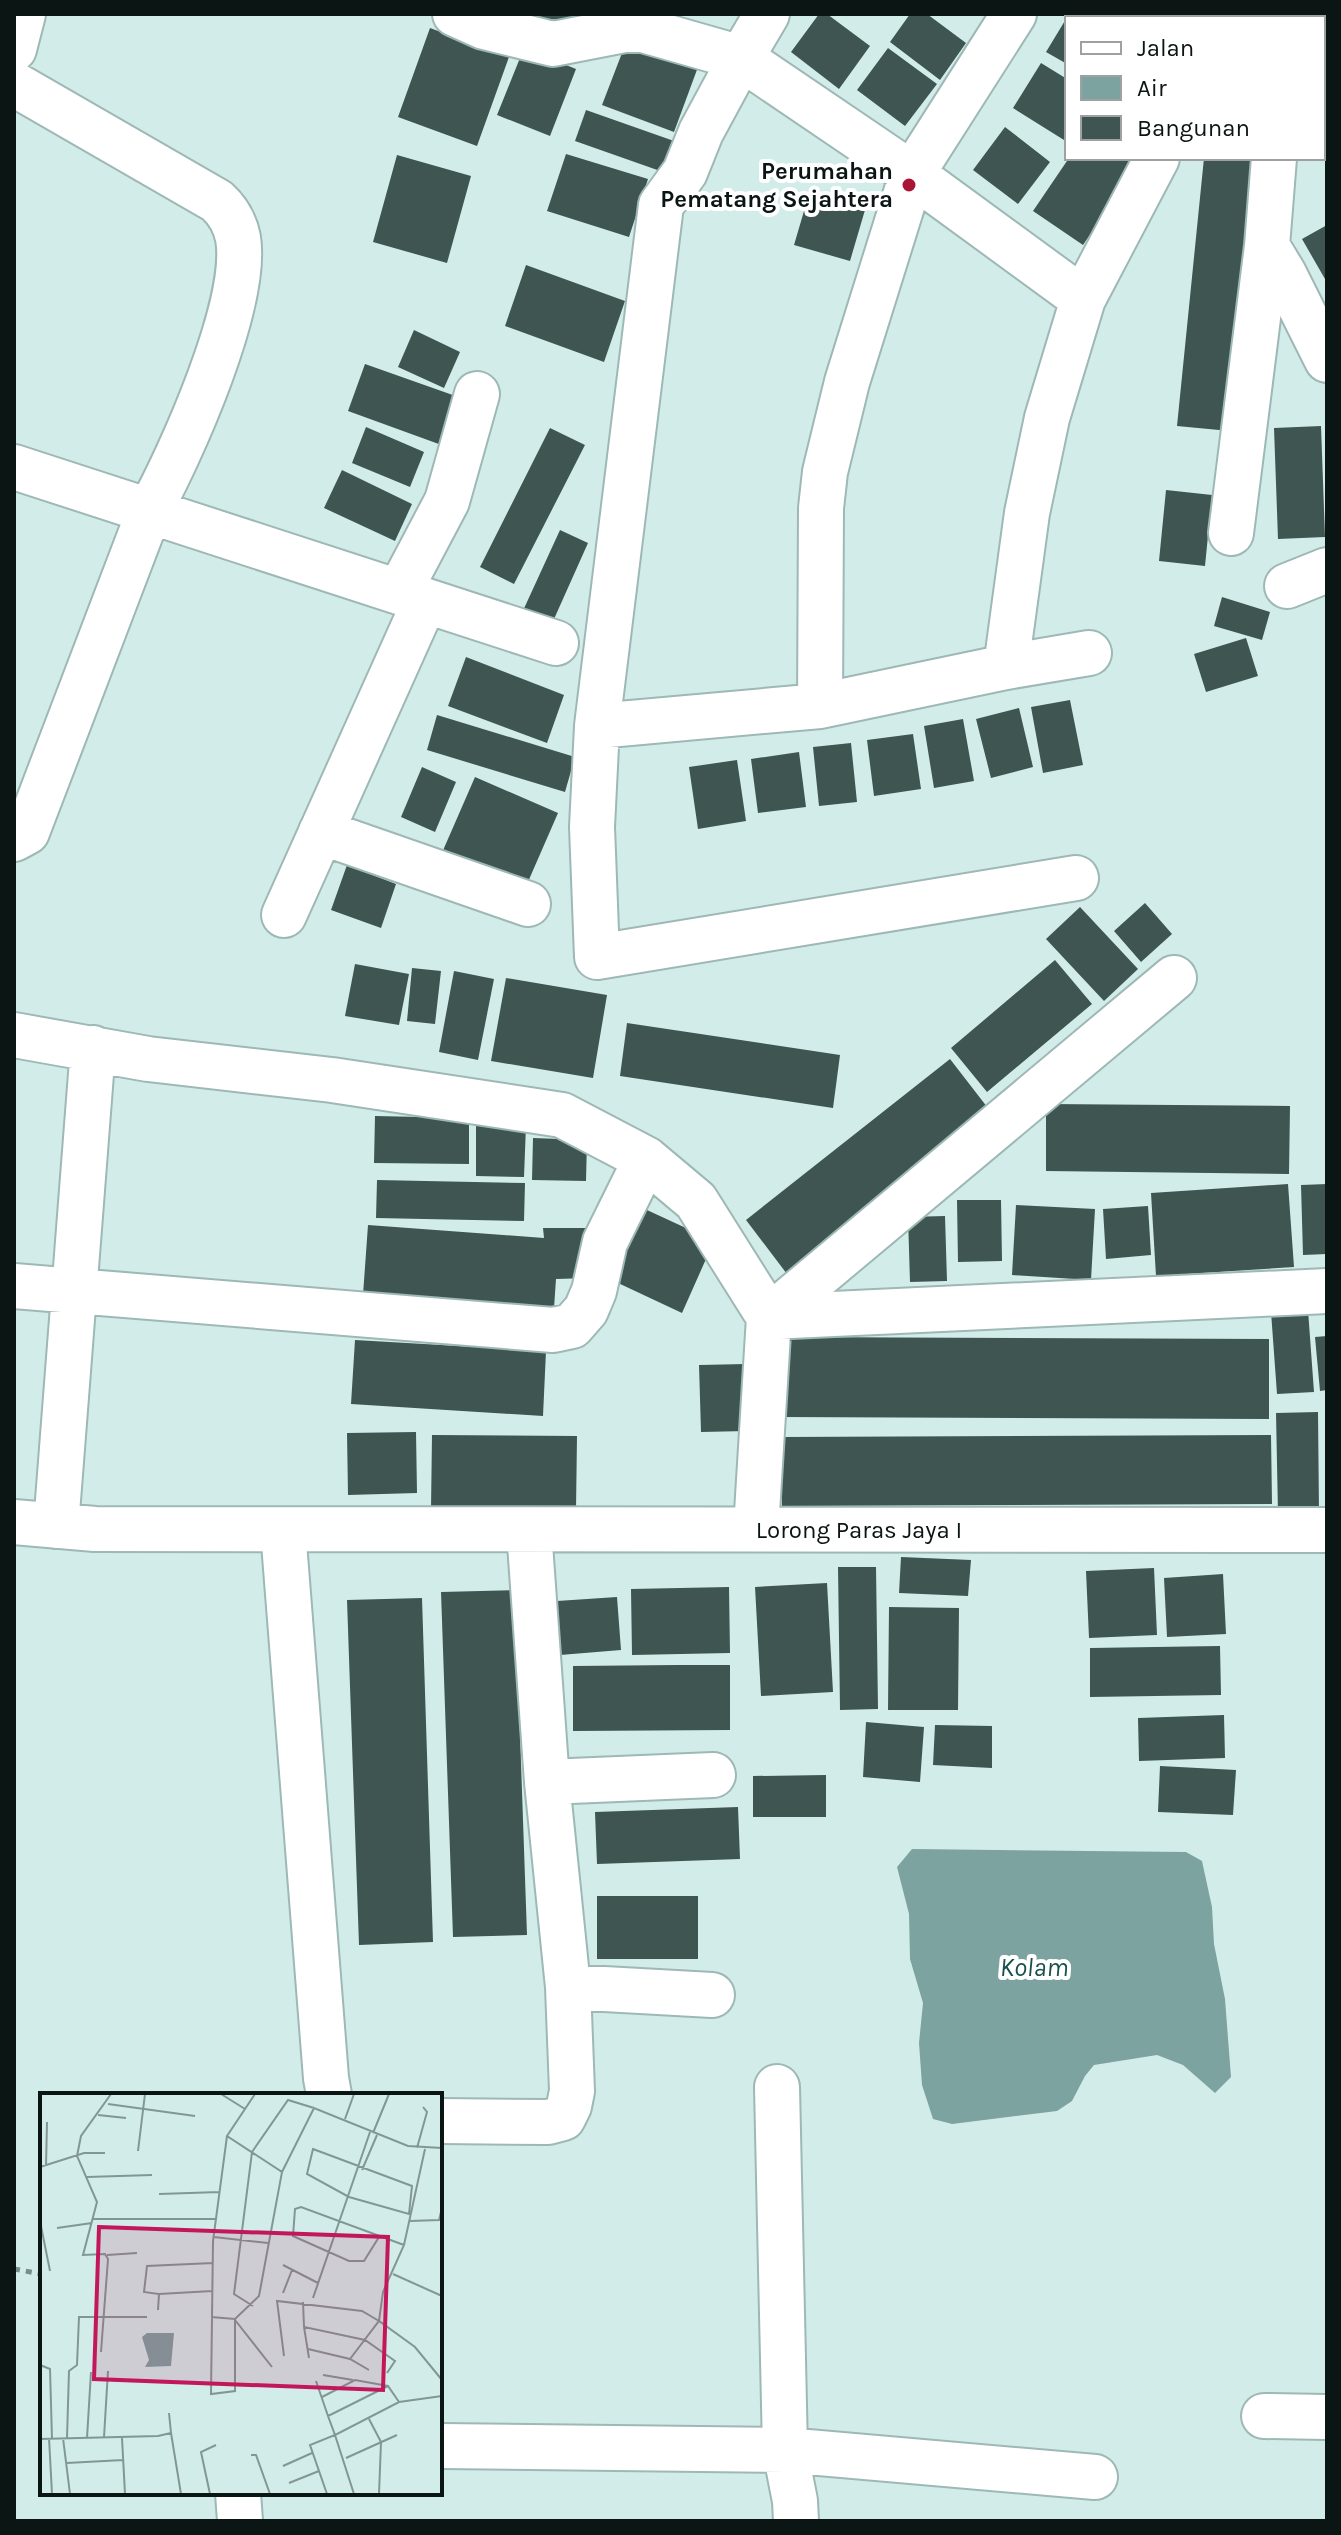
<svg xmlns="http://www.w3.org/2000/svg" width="1341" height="2535" font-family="Karla,sans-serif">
<rect width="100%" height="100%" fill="#d2ede9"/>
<!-- water -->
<path fill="#7ca39f" d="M 912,1849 L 1186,1852 L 1202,1861 L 1212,1907 L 1214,1944 L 1225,1999 L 1231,2077 L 1215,2093 L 1183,2065 L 1157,2055 L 1094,2065 L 1085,2076 L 1072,2101 L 1057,2111 L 952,2124 L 933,2119 L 922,2085 L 919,2043 L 923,2003 L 910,1959 L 909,1914 L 897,1867 Z"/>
<!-- building -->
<path fill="#3e5552" d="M 525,14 L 594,14 L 589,34 L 524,17 Z
M 819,14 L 827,14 L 870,46 L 839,89 L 791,52 Z
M 910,14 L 927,14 L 966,43 L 940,80 L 890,42 Z
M 1069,14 L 1087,14 L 1094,18 L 1067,18 L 1067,64 L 1046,52 Z
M 1155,14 L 1210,14 L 1207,18 L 1152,18 Z
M 430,28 L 509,57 L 477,146 L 398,117 Z
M 627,40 L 698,67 L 674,132 L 602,105 Z
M 524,48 L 576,69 L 550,136 L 497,115 Z
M 888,48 L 937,84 L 905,126 L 857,90 Z
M 1041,63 L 1067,79 L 1067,136 L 1064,140 L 1013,108 Z
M 1327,73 L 1327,121 L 1323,123 L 1323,75 Z
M 586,110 L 674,141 L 663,172 L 575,141 Z
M 1005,127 L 1050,162 L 1018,204 L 973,170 Z
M 566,154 L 648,179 L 629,237 L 547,211 Z
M 397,155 L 471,176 L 447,263 L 373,242 Z
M 1069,158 L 1142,158 L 1083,245 L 1033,211 Z
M 1204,158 L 1267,158 L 1240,432 L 1177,426 Z
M 809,194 L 865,210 L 850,261 L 794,245 Z
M 1327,225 L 1327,278 L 1325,279 L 1302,239 Z
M 526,265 L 625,301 L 604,362 L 505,326 Z
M 414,330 L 460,352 L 444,388 L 398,367 Z
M 365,364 L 464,399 L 447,447 L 348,411 Z
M 1321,426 L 1325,537 L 1278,539 L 1274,428 Z
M 366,427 L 424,452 L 410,487 L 352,463 Z
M 550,428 L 585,445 L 514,584 L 480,567 Z
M 342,470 L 412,504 L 395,541 L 324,508 Z
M 1166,490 L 1212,495 L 1205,566 L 1159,561 Z
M 560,530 L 588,543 L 550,628 L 521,615 Z
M 1222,597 L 1270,612 L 1262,640 L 1214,626 Z
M 1246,638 L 1258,676 L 1206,692 L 1194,654 Z
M 466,657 L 564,695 L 547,743 L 448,706 Z
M 1070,700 L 1083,765 L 1043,773 L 1031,707 Z
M 1019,708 L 1033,767 L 991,778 L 976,719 Z
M 437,715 L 575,757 L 565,792 L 427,750 Z
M 963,719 L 974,781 L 934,788 L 924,726 Z
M 913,734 L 921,789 L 874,796 L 867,740 Z
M 851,743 L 857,802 L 819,806 L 813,747 Z
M 799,752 L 806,807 L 758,813 L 751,759 Z
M 737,760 L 746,821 L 698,829 L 689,767 Z
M 422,767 L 456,782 L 435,832 L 401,817 Z
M 475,777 L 558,813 L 524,891 L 441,855 Z
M 347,865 L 396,884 L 381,928 L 331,910 Z
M 1145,903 L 1172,934 L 1141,962 L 1114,931 Z
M 1080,907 L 1138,969 L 1104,1001 L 1046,939 Z
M 1055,960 L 1092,1004 L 987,1092 L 951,1048 Z
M 355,964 L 409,974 L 399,1025 L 345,1016 Z
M 412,968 L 441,971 L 435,1024 L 407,1021 Z
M 454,971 L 494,979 L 478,1060 L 439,1052 Z
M 506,978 L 607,995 L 593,1078 L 491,1061 Z
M 627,1023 L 840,1055 L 833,1108 L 620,1076 Z
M 950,1059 L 991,1112 L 787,1274 L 746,1220 Z
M 1046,1104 L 1290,1106 L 1289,1174 L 1046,1171 Z
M 375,1116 L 469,1118 L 469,1164 L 374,1163 Z
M 476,1124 L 526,1125 L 524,1177 L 476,1176 Z
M 533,1138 L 587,1140 L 586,1181 L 532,1180 Z
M 377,1180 L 525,1183 L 524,1221 L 376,1218 Z
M 1288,1184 L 1294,1267 L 1156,1276 L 1151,1193 Z
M 1327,1184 L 1327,1254 L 1303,1255 L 1301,1185 Z
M 957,1200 L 1001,1200 L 1002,1261 L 958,1262 Z
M 634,1204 L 714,1241 L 682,1313 L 601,1275 Z
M 1016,1205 L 1095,1209 L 1091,1280 L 1012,1275 Z
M 1148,1206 L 1151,1255 L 1106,1259 L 1103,1209 Z
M 945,1216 L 947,1281 L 910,1282 L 908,1217 Z
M 368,1225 L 544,1238 L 543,1228 L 588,1228 L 589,1278 L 556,1279 L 554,1308 L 363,1295 Z
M 1308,1310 L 1314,1392 L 1277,1394 L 1271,1312 Z
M 1327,1336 L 1327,1390 L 1320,1391 L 1315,1337 Z
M 779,1337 L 1269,1339 L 1269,1419 L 779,1417 Z
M 355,1340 L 546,1351 L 543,1416 L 351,1404 Z
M 746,1364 L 747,1431 L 701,1432 L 699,1365 Z
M 1318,1412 L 1319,1513 L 1278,1514 L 1276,1413 Z
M 416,1432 L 417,1493 L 348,1495 L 347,1433 Z
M 432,1435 L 577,1436 L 576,1510 L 431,1509 Z
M 1271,1435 L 1272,1504 L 782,1506 L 781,1437 Z
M 901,1557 L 971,1560 L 968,1596 L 899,1593 Z
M 838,1567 L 876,1567 L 878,1709 L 840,1710 Z
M 1154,1568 L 1157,1635 L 1089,1638 L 1086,1571 Z
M 1223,1574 L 1226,1634 L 1167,1637 L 1164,1578 Z
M 827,1583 L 833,1692 L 761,1696 L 755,1587 Z
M 729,1587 L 730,1653 L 632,1655 L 631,1589 Z
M 515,1590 L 527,1935 L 453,1937 L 441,1592 Z
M 617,1597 L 621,1650 L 560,1655 L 557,1601 Z
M 422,1598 L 433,1942 L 359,1945 L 347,1600 Z
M 889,1607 L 959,1608 L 958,1710 L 888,1710 Z
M 1220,1646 L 1221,1695 L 1090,1697 L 1090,1648 Z
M 677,1665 L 730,1665 L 730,1730 L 573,1731 L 573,1666 Z
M 1224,1715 L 1225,1758 L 1139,1761 L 1138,1718 Z
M 866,1722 L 924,1727 L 920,1782 L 863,1777 Z
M 935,1725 L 992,1726 L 992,1768 L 933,1765 Z
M 1160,1766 L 1236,1770 L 1233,1815 L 1158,1812 Z
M 826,1775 L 826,1817 L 753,1817 L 753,1776 Z
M 738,1807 L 740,1859 L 597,1864 L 595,1812 Z
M 597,1896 L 698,1896 L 698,1959 L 597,1959 Z"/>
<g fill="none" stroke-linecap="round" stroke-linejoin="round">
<defs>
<path id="minor" d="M 455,14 L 484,27 L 553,44 L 625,30 L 643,30 L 741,58 L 701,132 L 685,172 L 661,205 L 597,726 L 592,827 L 597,957 L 1076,878
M 767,14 L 741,58 L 912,174 L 1083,299
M 1294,18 L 1295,14
M 14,49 L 23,14
M 14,84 L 217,201 C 228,211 235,223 238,238 C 249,303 181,454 149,512 L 27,832 L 14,839
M 1274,158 L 1267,246 L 1284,274 L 1327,360
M 14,467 L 556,643
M 1231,533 L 1267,246
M 1287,586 L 1327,570
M 399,592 L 447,501 L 477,394
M 1006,667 L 1027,513 L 1047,418 L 1083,299 L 1157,158
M 820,706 L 1006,667 L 1089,653
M 597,726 L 820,706 L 821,508 L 825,472 L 847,382 L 912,174 L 1014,14
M 321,832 L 528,904
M 284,915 L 425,601
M 14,1035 L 148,1059 L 332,1080 L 562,1115 L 646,1159 L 696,1201 L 769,1317 L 756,1529
M 14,1286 L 553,1330 L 572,1326 L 586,1310 L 594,1291 L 605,1242 L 646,1159
M 769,1317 L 1327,1291
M 769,1317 L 1174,978
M 14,1522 L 95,1529 L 1327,1530
M 56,1526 L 93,1048
M 283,1530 L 326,2078 L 329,2095
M 529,1530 L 547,1782 L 568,1987
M 547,1782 L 713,1775
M 777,2087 L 785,2450 L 795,2501 L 796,2521
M 440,2121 L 548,2122 L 563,2118 L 569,2106 L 572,2091 L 568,1987 L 712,1995
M 1264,2416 L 1327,2417
M 440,2446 L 785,2450 L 1095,2477
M 238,2493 L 240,2521"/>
</defs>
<!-- minor casing -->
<use href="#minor" stroke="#9eb8b5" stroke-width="48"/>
<!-- path -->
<path stroke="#798c8a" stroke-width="5" stroke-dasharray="6 6" stroke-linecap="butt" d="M 14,2269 L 42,2274"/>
<!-- minor -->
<use href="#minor" stroke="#fff" stroke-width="44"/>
</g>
<!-- markers -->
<circle fill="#ab1535" stroke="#fff" stroke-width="3" cx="909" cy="185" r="8"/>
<g text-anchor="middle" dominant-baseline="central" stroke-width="8" stroke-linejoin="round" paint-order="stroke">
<!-- poi labels -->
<g font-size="24" font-weight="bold" fill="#0b1514" stroke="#fff" text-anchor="end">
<text x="893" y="171">Perumahan<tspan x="893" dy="28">Pematang Sejahtera</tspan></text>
</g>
<!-- street labels -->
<g font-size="24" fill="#0b1514" stroke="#fff">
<text x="859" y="1530">Lorong Paras Jaya I</text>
</g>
<!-- water labels -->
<g font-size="26" font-style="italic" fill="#17504c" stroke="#fff">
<text x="1034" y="1967">Kolam</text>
</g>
</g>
<!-- overview -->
<g transform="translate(40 2093)">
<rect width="402" height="402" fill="#d2ede9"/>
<path d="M 107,240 L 134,240 L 131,273 L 105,274 L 109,267 L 102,244 Z" fill="#7ca39f"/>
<path fill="none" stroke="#829794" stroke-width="2" d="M 181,1 L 205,16M 68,11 L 155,23M 58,22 L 86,25M 305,26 L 314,1M 333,40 L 349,1M 187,43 L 173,148 L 171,301 L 195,298 L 195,226M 377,55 L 387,19 L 383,14M 273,56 L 372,93 L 369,121 L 309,104 L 267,81 ZM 98,58 L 105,1M 6,73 L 7,29M 0,74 L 44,60 L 65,60M 322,77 L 337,42M 242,79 L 274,15 L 368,53 L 402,55M 47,84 L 112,82M 119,101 L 180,99M 53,126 L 176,126M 0,128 L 10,178M 370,128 L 399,127 L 402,115M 17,135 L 52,130M 174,144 L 228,150M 339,144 L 324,168 L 309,168 L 253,143 L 255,116 L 261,114 L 364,152M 67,162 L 97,160M 243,172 L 278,190M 353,181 L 402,203M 243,200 L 252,177M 119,201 L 172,198M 273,205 L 330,39M 263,209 L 264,234 L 325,247 L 355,268 L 347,280M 213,213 L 194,201 L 212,59 L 248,7 L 274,15M 118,217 L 119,201 L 104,199 L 107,173 L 173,170M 171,224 L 195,226 L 219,203 L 242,79 L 187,43 L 215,1M 195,227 L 232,274M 264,234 L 269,265M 268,256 L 310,266 L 329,277M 61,259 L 68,166 L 65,161 L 43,162 L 57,109 L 37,63 L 41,43 L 71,1M 244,263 L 237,208 L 322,218 L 339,228 L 343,199 L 364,152 L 385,56M 310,266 L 339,228 L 375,254 L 402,287M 0,272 L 10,276 L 12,346M 283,282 L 313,287M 276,288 L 288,323M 282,304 L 315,287 L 348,293 L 359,309M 329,326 L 341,349 L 339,401M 131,340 L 141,401M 64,344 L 68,278M 9,345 L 12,401M 23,345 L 30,401M 27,345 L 29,278 L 37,272 L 39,224 L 107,224M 47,345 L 51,279M 82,345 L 85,401M 0,346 L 118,343 L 131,340 L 129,320M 211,362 L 216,362 L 230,401M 306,365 L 357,342M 27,370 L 83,367M 243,373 L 272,360M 249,390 L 279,378M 170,401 L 161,359 L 176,352M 287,401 L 270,352 L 295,342 L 288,323 L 348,293M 314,401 L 295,342 L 359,309 L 402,303"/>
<path fill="#c2185b" fill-opacity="0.15" stroke="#c2185b" stroke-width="4" d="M 59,134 L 348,144 L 343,297 L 54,286 Z"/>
<rect width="402" height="402" fill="none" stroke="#0b1514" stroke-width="4"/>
</g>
<!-- border -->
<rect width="1341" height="2535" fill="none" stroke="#0b1514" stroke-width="32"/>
<!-- legend -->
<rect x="1065" y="16" width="260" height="144" fill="#ffffff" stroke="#9da1a1" stroke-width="2"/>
<rect x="1081" y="42" width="40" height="12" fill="#ffffff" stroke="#9da1a1" stroke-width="2"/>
<text x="1137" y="56" font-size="24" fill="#0b1514">Jalan</text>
<rect x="1081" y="76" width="40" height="24" fill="#7ca39f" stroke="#9da1a1" stroke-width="2"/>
<text x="1137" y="96" font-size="24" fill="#0b1514">Air</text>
<rect x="1081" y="116" width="40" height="24" fill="#3e5552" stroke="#9da1a1" stroke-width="2"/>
<text x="1137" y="136" font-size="24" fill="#0b1514">Bangunan</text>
</svg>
